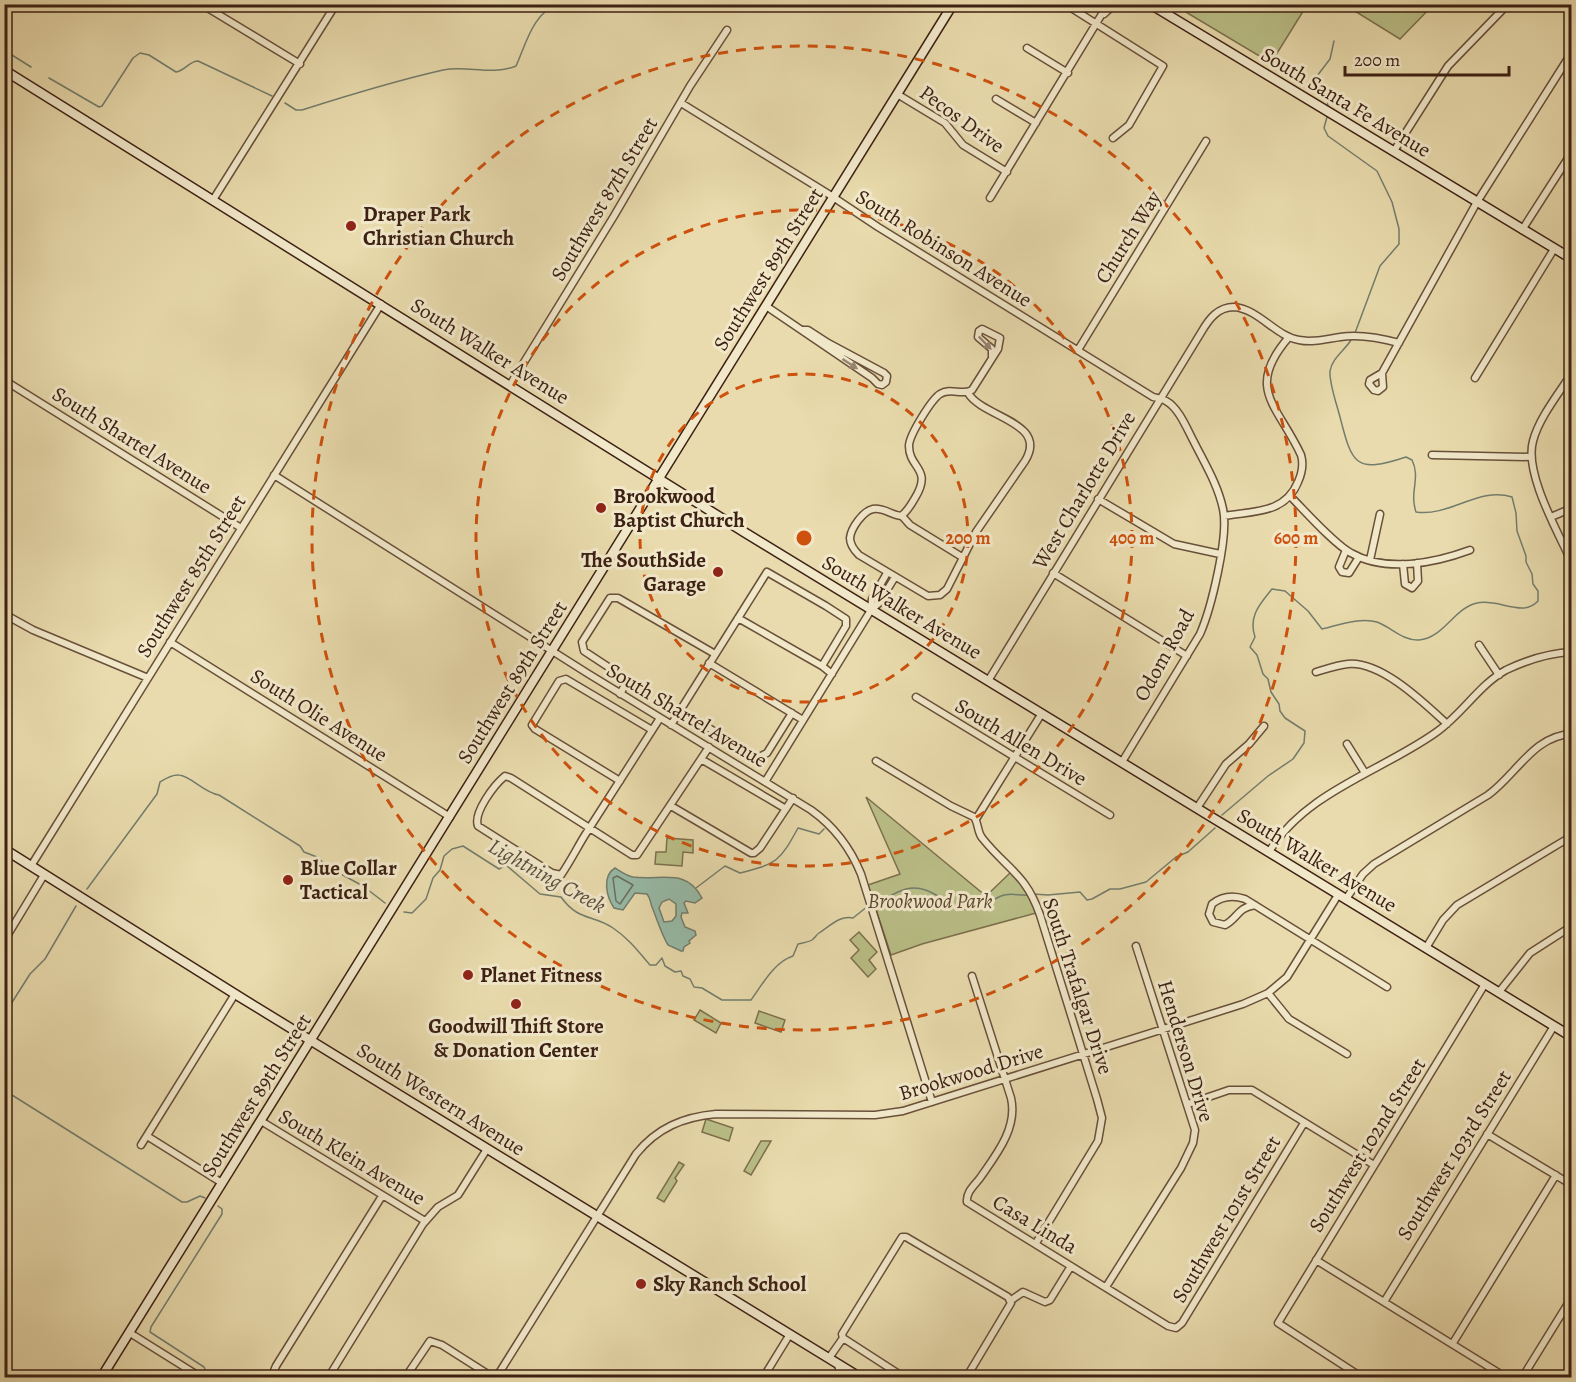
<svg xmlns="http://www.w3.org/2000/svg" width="1576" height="1382" font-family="Alegreya,serif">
<rect width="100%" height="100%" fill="#e9dbad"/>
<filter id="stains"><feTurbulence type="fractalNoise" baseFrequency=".00333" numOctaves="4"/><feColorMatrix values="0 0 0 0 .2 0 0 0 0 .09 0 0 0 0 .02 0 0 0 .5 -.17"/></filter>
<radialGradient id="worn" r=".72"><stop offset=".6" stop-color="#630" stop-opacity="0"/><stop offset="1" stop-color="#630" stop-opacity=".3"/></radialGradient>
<!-- green -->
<path fill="#babf87" stroke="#7c704e" stroke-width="1.5" d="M 1174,5 L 1307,5 L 1271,63 Z
M 1345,5 L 1433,5 L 1400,39 Z
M 866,797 L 986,896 L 1011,872 L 1024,887 L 1036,913 L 922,944 L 891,955 L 868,885 L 900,874 Z
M 667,838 L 693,840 L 693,853 L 683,852 L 682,866 L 655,864 L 656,852 L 666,852 Z
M 859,932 L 877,952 L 869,960 L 876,969 L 868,977 L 851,958 L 859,950 L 850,940 Z
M 700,1010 L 721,1023 L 716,1033 L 694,1020 Z
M 759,1011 L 785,1020 L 781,1032 L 755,1023 Z
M 706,1119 L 733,1128 L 729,1141 L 702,1132 Z
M 761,1141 L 771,1141 L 751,1175 L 744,1171 Z
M 679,1162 L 684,1165 L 675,1178 L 677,1181 L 664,1202 L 657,1198 Z"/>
<!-- water -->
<path fill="#97bba8" stroke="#737d6d" stroke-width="1.5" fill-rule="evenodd" d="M 615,868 C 620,871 627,876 633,877 C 661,881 686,867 702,898 L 695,903 L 686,901 L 684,903 L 688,913 L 682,913 L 681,917 L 685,927 L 695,931 L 696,935 L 689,941 L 690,943 L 684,947 L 683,951 L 681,951 L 668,945 C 661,933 657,919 652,907 C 650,902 651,899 647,894 L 635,893 L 623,910 L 614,908 C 606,896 602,876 615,868 ZM 669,899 L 676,904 L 676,916 L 672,921 L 664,922 L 659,908 L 662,902 Z"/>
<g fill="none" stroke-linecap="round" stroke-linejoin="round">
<!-- shore -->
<path stroke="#6a6e5e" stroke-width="1.5" d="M 617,876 L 633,885 L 620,904 L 616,901 L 613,878 Z"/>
<!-- stream -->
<path stroke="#737d6d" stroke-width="1.5" d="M 4,50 L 31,67
M 49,78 L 99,107 L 102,106 L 133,58 L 140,53 L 149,55 L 176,72 C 185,71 189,61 198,61 L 272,96
M 285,103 L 296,110 L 302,110 C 349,95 395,81 443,70 C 467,65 492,76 516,66 C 526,44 533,12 559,4
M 1328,109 L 1327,94 L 1317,87 L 1314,80 L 1330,59 L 1334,41
M 1327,117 L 1324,128 L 1328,136 L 1377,171 L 1392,202 L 1399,229 L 1399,244 L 1380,266 L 1355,333
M 1222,815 L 1268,776 L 1293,759 L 1304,743 L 1305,731 L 1285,718 L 1280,711 L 1279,704 L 1271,692 L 1268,679 L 1263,674 L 1257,655 L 1250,647 L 1255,637 C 1248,616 1260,604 1272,589 L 1285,591 L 1308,611 L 1322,629 C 1339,625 1360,617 1377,622 C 1391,627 1403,641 1419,640 C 1444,638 1454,608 1477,603 C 1498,598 1523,618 1538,601 L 1538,591 L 1533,584 L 1532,574 L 1526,562 L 1526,556 L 1517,531 L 1516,513 L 1512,497 C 1479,486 1450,517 1416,512 C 1409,492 1421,478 1412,460 L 1406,457 C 1355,474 1352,464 1340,417 C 1337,405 1329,383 1330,371 C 1332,358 1345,350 1351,340
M 696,888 L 725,866 L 740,873 C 777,864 780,861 798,828 L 819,834 L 824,829
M 87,889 L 157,794 L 160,782 C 165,779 172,774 179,775 C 191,776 204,793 219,795 L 300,846 L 304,852 L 317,857 L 328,867 L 363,886 L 385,903
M 1033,894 L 1048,895 L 1080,892 L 1087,900 L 1092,899 L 1110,889 L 1120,889 L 1146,882 L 1176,857 L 1188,852 L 1215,828
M 872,905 C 884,900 895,892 906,889 C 932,882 951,912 972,910 C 983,909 991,900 1001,896 C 1010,892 1019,896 1029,895
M 404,912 L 412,913 L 426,899 L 433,878 L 440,870 L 444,856 L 452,849 L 463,846 L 499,869 L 506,865 L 540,894 L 561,897 C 579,922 593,914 613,928 C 628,938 638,951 650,965 L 656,965 L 662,958 L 665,966 L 675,972 L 681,971 L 683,976 L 690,979 L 694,987 L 702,988 L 722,1000 L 751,1000 C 762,985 774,962 793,956 L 798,944 C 802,943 809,942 812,940 C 815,938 816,935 819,933 C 830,926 840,915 853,918 L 868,906
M 4,1015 L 30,974 L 45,959 L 76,906
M 4,1090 L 182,1202 L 187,1202 L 200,1196 L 205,1198
M 213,1378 L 207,1374 L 204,1367 L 150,1332 L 151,1327 L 222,1214 L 222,1209 L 218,1206"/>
<defs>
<path id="street" d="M 201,4 L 300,64
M 1065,4 L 1163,66 L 1129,125 L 1113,138
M 1104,14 L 1115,4
M 1027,48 L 1068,73
M 897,94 L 945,123 L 963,145 L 1007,172
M 996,99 L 1036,123
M 681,103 L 827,193 L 878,227 L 1153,397 C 1157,398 1163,399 1166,401 C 1179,408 1187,429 1194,442 C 1205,464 1218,485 1223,509 C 1229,536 1211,609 1200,634 L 1122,762
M 1394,151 L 1448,66 L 1508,4
M 990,198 L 1108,4
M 213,200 L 336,4
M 1522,230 L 1572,152
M 766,306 L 872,378 L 878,384 L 882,385 L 886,382 L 887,376 L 884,373 L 828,343 L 808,330 L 803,330
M 1078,350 L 1206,141
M 1382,373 L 1383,387 L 1378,391 L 1374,390 L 1369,384 L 1370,380 L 1382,373 L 1477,202 L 1572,52
M 1572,373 C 1559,393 1539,418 1533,441 C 1524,473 1558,532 1572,563
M 1475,378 L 1554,249
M 4,380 L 241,528
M 510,385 L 614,216 L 690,86 L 727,30
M 968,393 C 983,418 1049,422 1025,461 L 976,532 L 947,589 L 940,595 L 928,596 L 859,555 C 854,550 850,545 850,538 C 851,528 863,511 873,509 C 883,507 891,515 901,516 C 907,512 911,505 915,498 C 933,468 909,469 909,446 C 909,435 932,399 940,394 C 951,387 962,396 972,390 L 998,349 L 1000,338 L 982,329 L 979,331 L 978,337 L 992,349 L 992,357
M 1432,455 L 1531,457
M 274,475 L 587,673 L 811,810 C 835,827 850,847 861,874 L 932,1102
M 1290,496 C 1305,511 1334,544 1351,553 C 1386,573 1435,563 1470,550
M 1098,499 L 1174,544 L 1220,554
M 902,516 L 910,525 L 962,557
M 1224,516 C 1253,511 1285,514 1298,482 C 1302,473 1304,465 1301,455 C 1278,405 1244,389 1289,337
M 1551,517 L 1572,508
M 1346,550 L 1339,567 L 1342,572 L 1349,573 L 1359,557
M 1370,560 L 1380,514
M 1403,564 L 1405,584 L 1412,588 L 1418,581 L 1417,563
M 1053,573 L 1187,656
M 871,610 L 872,599 L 887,573
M 4,614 L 33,630 L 148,678
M 738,618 L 822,666 L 832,674
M 170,642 L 450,817
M 1479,645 L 1499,675
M 709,663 L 803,720
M 1316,672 C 1326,669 1337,665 1348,664 C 1381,661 1423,702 1447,724
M 988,681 L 1202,331 C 1209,319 1218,307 1234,307 C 1259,309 1275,336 1299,340 C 1313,343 1326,339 1340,337 C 1358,334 1381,338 1399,343
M 620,694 L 625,685 L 625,678 L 584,651 L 582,642 L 610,598 L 618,598 L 715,654
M 916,697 L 1110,815
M 680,710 L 757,758 L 767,753 L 792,713
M 660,718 C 635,757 610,796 585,835 C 577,848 570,862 561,875 L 552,873 L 478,826 C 473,813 494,785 505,776 L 511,778 L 632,855 L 637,855 L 709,747
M 671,725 L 767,572 L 826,606 L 846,619 L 846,626 L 822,666
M 1347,744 L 1365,773
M 701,759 L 786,809
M 876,761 L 951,806 L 974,817 C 979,824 977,833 983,839 C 1007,869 1026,874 1040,915 L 1097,1099 L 1102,1118 L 1098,1141 L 1036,1243
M 620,781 L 535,729 L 532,725 L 559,681 L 566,679 L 652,730
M 765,782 L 871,610 L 879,603 L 895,577
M 671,806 L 751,853 L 754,853 L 760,848 L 793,798
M 1197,808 L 1226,764 L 1249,744 L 1264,726
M 976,819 L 1042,713
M 1269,852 C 1306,791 1383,771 1438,731 C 1463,713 1479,685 1506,670 C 1527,660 1548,653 1572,652
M 31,866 L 381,304
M 1346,899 L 1363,874 L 1374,864 L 1488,795 C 1516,775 1534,735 1572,734
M 1255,905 C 1237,908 1238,918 1225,925 L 1213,922 L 1209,914 L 1212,904 C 1222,896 1233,895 1245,899 L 1387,987
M 4,941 L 44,875
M 1426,948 L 1443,920 L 1457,905 L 1572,836
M 972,976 L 1011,1098 C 1018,1128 996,1155 980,1178 C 974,1186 966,1192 967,1202 L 1168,1326 L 1176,1328 L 1182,1323 L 1304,1123
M 1499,992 L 1530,953 L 1572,926
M 1268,993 L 1289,1019 L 1347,1054
M 1188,1104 L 1229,1090 L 1252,1090 L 1374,1165
M 261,1121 L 425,1221
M 1487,1134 L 1572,1185
M 147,1136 L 222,1183
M 141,1145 L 235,994
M 1316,1260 L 1507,1378
M 1106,1287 L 1181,1168 L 1193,1143 L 1195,1130 L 1136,946
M 1010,1301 L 1023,1292 L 1045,1302 L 1050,1300 L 1071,1266
M 1384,1302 L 1554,1026
M 130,1333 L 202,1378
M 1453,1343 L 1556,1175
M 829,1358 L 843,1338
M 838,1364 L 841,1378
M 271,1378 L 276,1366 L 382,1196
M 328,1378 L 423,1224 L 438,1207 L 458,1195 L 487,1149
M 405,1378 L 430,1341 L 442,1345 L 494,1378
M 496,1378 L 636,1154 C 657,1128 683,1117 716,1114 L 875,1115 L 903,1111 L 1243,1004 L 1268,993 L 1287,977 L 1338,895
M 763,1378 L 790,1334
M 905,1378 L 843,1338 L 842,1334 L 902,1237 L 906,1237 L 1008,1297 L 1011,1303 L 966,1378
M 1280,1378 L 1282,1374 L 1288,1378
M 1363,1378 L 1278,1323 L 1485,984
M 1522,1378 L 1572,1297"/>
<path id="secondary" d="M 1150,4 L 1572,259
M 4,70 L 744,532 L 1572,1037
M 4,849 L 235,994 L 861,1378
M 101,1378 L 953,4"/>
</defs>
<!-- street casing -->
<use href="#street" stroke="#68503a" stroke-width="9"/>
<!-- secondary casing -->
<use href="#secondary" stroke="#3d2114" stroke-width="11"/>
<!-- street -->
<use href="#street" stroke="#f1e8ca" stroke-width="6"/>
<!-- secondary -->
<use href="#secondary" stroke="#f1e8ca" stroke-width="8"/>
</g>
<!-- one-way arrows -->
<defs><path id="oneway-solid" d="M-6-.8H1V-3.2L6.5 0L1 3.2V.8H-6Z" transform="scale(1.5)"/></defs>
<g fill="#97846f">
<use href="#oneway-solid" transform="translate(985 343) rotate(46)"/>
<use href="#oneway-solid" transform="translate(850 364) rotate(33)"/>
</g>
<!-- distance rings -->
<g fill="none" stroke="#ce510d" stroke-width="3" stroke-dasharray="10 8">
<circle cx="804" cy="538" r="164"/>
<circle cx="804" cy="538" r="328"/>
<circle cx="804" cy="538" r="492"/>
</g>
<!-- markers -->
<g fill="#8f2418" stroke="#f1e8ca" stroke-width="2">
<circle cx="351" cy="226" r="6"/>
<circle cx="601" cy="508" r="6"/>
<circle cx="718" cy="572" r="6"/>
<circle cx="288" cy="880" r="6"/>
<circle cx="468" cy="975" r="6"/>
<circle cx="516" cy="1004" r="6"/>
<circle cx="641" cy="1284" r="6"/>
</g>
<g text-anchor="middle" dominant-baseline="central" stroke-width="6" stroke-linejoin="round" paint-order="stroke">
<!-- street labels -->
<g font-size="21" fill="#3d2114" stroke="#f1e8ca">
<text transform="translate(1346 102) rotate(31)">South Santa Fe Avenue</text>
<text transform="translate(962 119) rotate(36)">Pecos Drive</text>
<text transform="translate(604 199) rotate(-59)">Southwest 87th Street</text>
<text transform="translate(1128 237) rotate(-58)">Church Way</text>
<text transform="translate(944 248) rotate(32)">South Robinson Avenue</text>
<text transform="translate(768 269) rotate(-58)">Southwest 89th Street</text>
<text transform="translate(490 351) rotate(32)">South Walker Avenue</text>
<text transform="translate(132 440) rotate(32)">South Shartel Avenue</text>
<text transform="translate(1084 490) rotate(-59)">West Charlotte Drive</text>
<text transform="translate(191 576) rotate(-58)">Southwest 85th Street</text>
<text transform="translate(902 607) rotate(31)">South Walker Avenue</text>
<text transform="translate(1164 655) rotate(-61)">Odom Road</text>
<text transform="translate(512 682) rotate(-58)">Southwest 89th Street</text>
<text transform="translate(319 715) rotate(32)">South Olie Avenue</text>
<text transform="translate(687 715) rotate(31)">South Shartel Avenue</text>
<text transform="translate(1021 742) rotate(31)">South Allen Drive</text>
<text transform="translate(1317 860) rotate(31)">South Walker Avenue</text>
<text transform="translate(1078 986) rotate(72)">South Trafalgar Drive</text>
<text transform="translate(1186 1051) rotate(73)">Henderson Drive</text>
<text transform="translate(971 1072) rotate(-17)">Brookwood Drive</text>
<text transform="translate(256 1095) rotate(-58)">Southwest 89th Street</text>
<text transform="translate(441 1099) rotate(32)">South Western Avenue</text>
<text transform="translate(1367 1145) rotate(-58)">Southwest 102nd Street</text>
<text transform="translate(1454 1155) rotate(-58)">Southwest 103rd Street</text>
<text transform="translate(352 1157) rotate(31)">South Klein Avenue</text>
<text transform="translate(1226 1219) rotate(-59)">Southwest 101st Street</text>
<text transform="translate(1035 1224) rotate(31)">Casa Linda</text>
</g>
<!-- poi labels -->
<g font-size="21" font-weight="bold" fill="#3d2114" stroke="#f1e8ca" text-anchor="start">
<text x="363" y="214">Draper Park<tspan x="363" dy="24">Christian Church</tspan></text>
<text x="613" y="496">Brookwood<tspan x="613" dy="24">Baptist Church</tspan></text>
<text x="706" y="560" text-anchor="end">The SouthSide<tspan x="706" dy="24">Garage</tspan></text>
<text x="300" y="868">Blue Collar<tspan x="300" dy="24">Tactical</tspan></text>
<text x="480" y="975">Planet Fitness</text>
<text x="516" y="1026" text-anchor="middle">Goodwill Thift Store<tspan x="516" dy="24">&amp; Donation Center</tspan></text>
<text x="653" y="1284">Sky Ranch School</text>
</g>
<!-- park labels -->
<g font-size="21" font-style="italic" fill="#5c4831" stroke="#f1e8ca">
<text x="930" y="901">Brookwood Park</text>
</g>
<!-- water labels -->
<g font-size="22" font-style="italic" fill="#584f40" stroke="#f1e8ca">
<text transform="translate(547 876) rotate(29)">Lightning Creek</text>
</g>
</g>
<circle cx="804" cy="538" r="9" fill="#ce510d" stroke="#f1e8ca" stroke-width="3"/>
<g font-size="18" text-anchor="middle" font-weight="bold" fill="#ce510d" stroke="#f1e8ca" stroke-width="6" stroke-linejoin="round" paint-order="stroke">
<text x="968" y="544">200 m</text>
<text x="1132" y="544">400 m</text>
<text x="1296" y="544">600 m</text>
</g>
<!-- margin -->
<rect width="1576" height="1382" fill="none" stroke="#e9dbad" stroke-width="24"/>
<rect x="6" y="6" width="1564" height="1370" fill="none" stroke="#3d2114" stroke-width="3"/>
<rect x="12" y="12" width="1552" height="1358" fill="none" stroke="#3d2114" stroke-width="1.5"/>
<!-- scale -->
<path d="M1345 66v9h164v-9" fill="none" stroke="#3d2114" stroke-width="3"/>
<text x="1354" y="66" font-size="18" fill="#3d2114" stroke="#f1e8ca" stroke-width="4.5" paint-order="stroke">200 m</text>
<rect width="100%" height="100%" filter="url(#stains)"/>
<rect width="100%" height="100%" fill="url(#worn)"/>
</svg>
